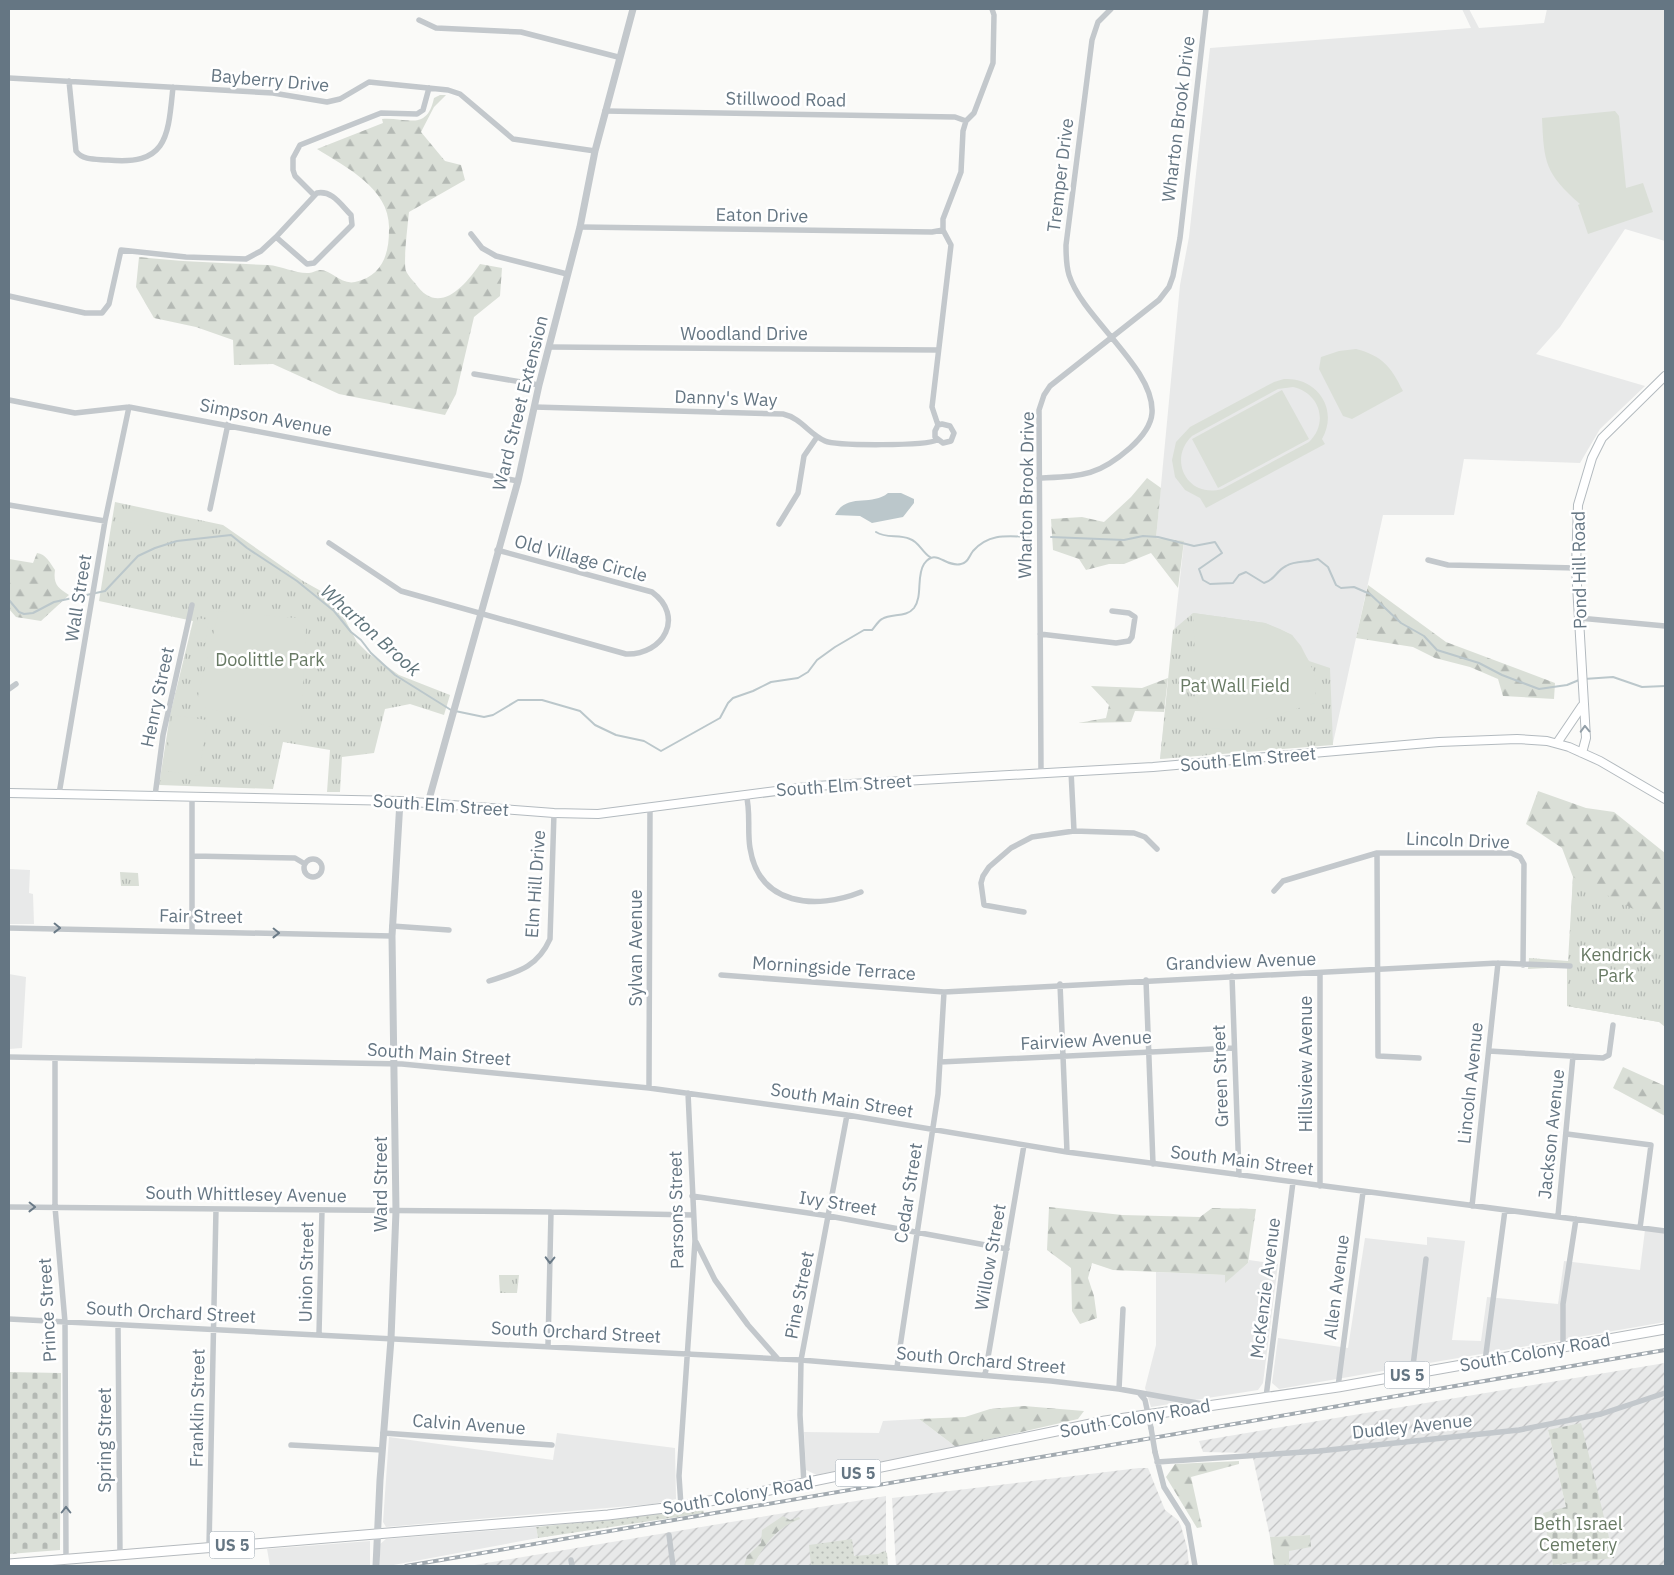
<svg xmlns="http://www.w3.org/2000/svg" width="1674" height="1575" font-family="'IBM Plex Sans',sans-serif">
<defs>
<pattern id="industrial-furrows" width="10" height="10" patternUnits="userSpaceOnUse" patternTransform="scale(1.25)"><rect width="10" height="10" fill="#e8e9e9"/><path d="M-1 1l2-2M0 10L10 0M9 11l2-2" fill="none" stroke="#c0c1c2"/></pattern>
<pattern id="grass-dots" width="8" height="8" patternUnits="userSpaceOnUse" patternTransform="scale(1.25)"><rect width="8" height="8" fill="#dadfd7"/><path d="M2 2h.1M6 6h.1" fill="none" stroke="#b4b9b4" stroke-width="1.8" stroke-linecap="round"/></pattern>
<pattern id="forest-firs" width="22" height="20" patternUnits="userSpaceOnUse" patternTransform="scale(1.25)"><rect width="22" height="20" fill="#dadfd7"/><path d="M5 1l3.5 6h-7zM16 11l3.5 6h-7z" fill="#b4b9b4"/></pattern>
<pattern id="cemetery-stones" width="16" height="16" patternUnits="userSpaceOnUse" patternTransform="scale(1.25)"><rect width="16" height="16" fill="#dadfd7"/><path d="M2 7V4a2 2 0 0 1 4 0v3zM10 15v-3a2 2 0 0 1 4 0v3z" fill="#b4b9b4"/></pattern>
<pattern id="park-tufts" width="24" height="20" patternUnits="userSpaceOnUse" patternTransform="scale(1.25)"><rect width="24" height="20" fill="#dadfd7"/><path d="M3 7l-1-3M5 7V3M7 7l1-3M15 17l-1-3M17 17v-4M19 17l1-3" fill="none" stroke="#b4b9b4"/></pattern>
</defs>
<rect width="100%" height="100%" fill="#fafaf8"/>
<!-- built -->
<path fill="#e8e9e9" d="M 1462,9 L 1469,9 L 1479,28 L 1544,23 L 1547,9 L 1665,9 L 1665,241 L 1625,229 L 1560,327 L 1536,354 L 1645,386 L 1600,429 L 1580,463 L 1464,459 L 1454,515 L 1383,515 L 1333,743 L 1160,759 L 1184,542 L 1156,538 L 1180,285 L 1189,237 L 1210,48 L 1471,28 Z
M 9,869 L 30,870 L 29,893 L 33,894 L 34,924 L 9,924 Z
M 9,974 L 26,977 L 22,1048 L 9,1049 Z
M 1645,1230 L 1665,1233 L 1665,1322 L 1279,1389 L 1272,1383 L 1278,1338 L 1348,1348 L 1365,1238 L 1427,1245 L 1427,1237 L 1465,1241 L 1452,1340 L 1481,1341 L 1487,1297 L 1558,1304 L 1564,1261 L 1640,1270 Z
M 1249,1260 L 1278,1264 L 1263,1383 L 1258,1390 L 1151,1407 L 1145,1388 L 1156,1345 L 1156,1272 L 1225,1275 L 1225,1282 L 1248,1263 Z
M 919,1419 L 956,1447 L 817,1475 L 806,1470 L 804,1432 L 879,1433 L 883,1421 Z
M 557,1433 L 675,1448 L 676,1499 L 653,1504 L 386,1527 L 383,1522 L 389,1437 L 553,1460 Z
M 536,1527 L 538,1538 L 388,1566 L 380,1566 L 380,1544 L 386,1539 Z
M 370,1541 L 370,1565 L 366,1566 L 270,1566 L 267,1549 Z"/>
<!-- industrial -->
<path fill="url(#industrial-furrows)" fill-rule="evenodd" d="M 1665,1363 L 1665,1566 L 1289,1565 L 1289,1551 L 1310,1535 L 1270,1537 L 1252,1453 L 1203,1452 L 1199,1441 ZM 1548,1430 L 1614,1557 L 1613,1558 L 1553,1565 L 1566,1507 Z
M 1139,1468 L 1148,1468 L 1165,1510 L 1178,1520 L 1181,1526 L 1187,1547 L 1189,1566 L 896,1566 L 892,1498 Z
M 886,1496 L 886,1566 L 469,1566 Z"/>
<!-- grass -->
<path fill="url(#grass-dots)" d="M 703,1509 L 704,1513 L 538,1538 L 536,1527 Z
M 852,1539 L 854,1556 L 878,1554 L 884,1551 L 887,1553 L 888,1566 L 811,1566 L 809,1545 Z"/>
<!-- forest -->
<path fill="url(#forest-firs)" d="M 440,95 L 446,95 L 434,107 L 421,132 L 445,161 L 461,165 L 465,180 L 409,212 C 408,223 403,263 406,271 C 408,275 412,280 415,283 C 438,317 464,287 480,264 L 502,268 L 500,296 L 474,317 L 456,394 L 445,415 L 339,394 L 273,364 L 234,365 L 233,340 L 196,327 L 154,318 L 136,287 L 139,257 C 182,262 225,263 268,265 C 282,266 297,274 309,273 C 313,273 316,270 320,270 C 332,270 341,285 355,282 C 382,276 389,255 389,230 C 391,189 347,168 317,149 L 383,123 L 382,119 C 406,117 427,132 434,98 Z
M 1147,478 L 1161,488 L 1156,538 L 1184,541 L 1178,588 L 1151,553 L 1124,564 L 1109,564 L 1086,570 L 1079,559 L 1053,550 L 1051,519 L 1082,517 L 1104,522 L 1131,497 Z
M 37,553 C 46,554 50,563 55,570 C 53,584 58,588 69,595 L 41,621 L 16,617 L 9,609 L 9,559 L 33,563 Z
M 1368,585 L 1446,642 L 1555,683 L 1554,699 L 1503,696 L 1498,679 L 1470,667 L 1435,658 L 1413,647 L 1356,638 Z
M 1168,678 L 1164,712 L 1135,711 L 1131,722 L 1078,723 L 1106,718 L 1109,705 L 1091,686 L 1142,688 Z
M 1538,791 L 1586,808 L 1614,812 L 1665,853 L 1665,1027 L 1659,1022 L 1567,1006 L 1573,877 L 1562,848 L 1526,824 Z
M 1623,1067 L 1665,1086 L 1665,1116 L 1613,1088 Z
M 1049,1207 L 1122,1215 L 1200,1217 L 1212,1208 L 1256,1209 L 1248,1263 L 1225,1283 L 1225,1275 L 1113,1270 L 1092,1263 L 1088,1278 L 1094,1296 L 1097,1318 L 1080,1324 L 1072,1311 L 1071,1268 L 1047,1250 Z
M 1024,1406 L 1084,1411 L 1078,1419 L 956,1447 L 919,1419 L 965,1417 L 990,1409 Z
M 1239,1461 L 1239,1464 L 1191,1477 L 1202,1527 L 1197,1528 L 1166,1477 L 1175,1464 Z
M 783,1516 L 790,1520 L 799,1517 L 800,1519 C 777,1527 764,1545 753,1566 L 744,1566 L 747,1556 L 761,1543 L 762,1530 Z
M 1310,1535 L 1311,1547 L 1289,1551 L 1289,1564 L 1298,1566 L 1274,1566 L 1270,1537 Z"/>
<!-- cemetery -->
<path fill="url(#cemetery-stones)" d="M 9,1372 L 61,1373 L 60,1550 L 9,1554 Z
M 1581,1423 L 1614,1558 L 1553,1565 L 1543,1513 L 1566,1507 L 1548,1430 Z"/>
<!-- park -->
<path fill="url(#park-tufts)" d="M 115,502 L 223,525 L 303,581 L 328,595 L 335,601 L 357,642 L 368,653 L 399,675 L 450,695 L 444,715 L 410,704 L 385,709 L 374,753 L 342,757 L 340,792 L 327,792 L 330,750 L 283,742 L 273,789 L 159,785 L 170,715 L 193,621 L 99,601 Z
M 1193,613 L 1265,623 L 1280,629 L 1292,635 L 1309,661 L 1330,668 L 1333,745 L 1160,759 L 1173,630 Z
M 120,872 L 138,873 L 139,886 L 121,886 Z
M 1573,877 L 1665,926 L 1665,1023 L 1567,1006 L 1567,967 L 1528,969 L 1529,958 L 1568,961 Z
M 499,1275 L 519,1275 L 517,1293 L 500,1293 Z"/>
<!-- pitch -->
<path fill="#dadfd7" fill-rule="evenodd" d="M 1615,111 L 1619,116 L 1626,188 L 1643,183 L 1653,212 L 1588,234 L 1578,205 L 1580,204 C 1545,173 1544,163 1542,118 Z
M 1356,349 C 1383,356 1391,367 1403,391 L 1352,419 L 1343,416 L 1319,369 L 1321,357 L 1339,351 Z
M 1284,379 C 1317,377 1339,409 1322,439 L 1325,444 L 1206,508 L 1200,498 L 1185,490 L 1175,477 L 1172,460 L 1176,442 L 1190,427 L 1274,382 ZM 1293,387 C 1320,393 1329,423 1309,442 L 1222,489 C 1188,499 1167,460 1192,436 L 1278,389 Z
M 1282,390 L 1309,439 L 1218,488 L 1192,439 Z
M 118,508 L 152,514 L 150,526 L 116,520 Z
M 219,611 L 296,618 L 306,628 L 301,724 L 275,728 L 202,706 L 198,696 Z
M 1193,613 L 1265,623 L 1292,635 L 1301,646 L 1314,672 L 1316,680 L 1315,703 L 1230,730 L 1211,728 L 1204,723 L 1197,699 Z
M 198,618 L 209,620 L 205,643 L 194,641 Z
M 172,715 L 207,720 L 199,776 L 165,771 Z"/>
<!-- water -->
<path fill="#bbc7cb" d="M 888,493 L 901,493 L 914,499 L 914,503 L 903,517 L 872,523 L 860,516 L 835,515 C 847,492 871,507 888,493 Z"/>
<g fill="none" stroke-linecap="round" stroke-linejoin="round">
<!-- stream -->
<path stroke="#bbc7cb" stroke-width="2" d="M 876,532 C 887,539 898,534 910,539 C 919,542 922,552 930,557
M 1051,537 L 1124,540 L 1143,536 L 1158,537 L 1194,546 L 1215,542 L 1222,553 L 1199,569 L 1203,580 L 1210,584 L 1233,583 L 1239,575 L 1246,572 L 1264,583 C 1275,580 1276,571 1286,566 C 1296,560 1307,563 1318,559 L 1328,567 L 1336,585 L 1341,588 L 1354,587 L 1370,594 L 1401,623 L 1424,636 L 1437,650 L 1479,663 L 1502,675 L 1539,689 L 1567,685 L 1579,680
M 9,600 L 19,612 L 24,614 L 33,613 L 54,602 L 105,591 L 138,556 L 155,548 L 177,541 L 231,535 L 247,548 L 297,581 L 334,611 L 351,632 L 361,640 L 371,653 L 395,675 L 451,710
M 1584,679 L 1613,677 L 1642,687 L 1665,686
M 455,711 L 484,717 L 493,715 L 518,700 L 542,700 L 580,711 L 595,725 L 616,735 L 644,741 L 661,751 L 720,718 L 728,703 L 733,698 L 753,691 L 771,682 L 798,678 L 808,672 L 817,660 L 835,647 L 864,630 L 872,630 C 875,627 878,621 882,619 C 892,613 906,618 914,608 C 923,596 916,576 924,564 C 936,547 945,568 961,564 C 968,563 969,556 973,551 C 989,533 1008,536 1029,537"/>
<defs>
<path id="secondary" d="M 1557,743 L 1582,706
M 1582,753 L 1586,738 L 1576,568 L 1578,505 L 1592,458 L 1602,438 L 1665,376
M 9,793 L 400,801 L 554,813 L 598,814 L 815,786 L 1153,767 L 1439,742 L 1517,739 L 1547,741 L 1569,747 L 1600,761 L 1665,799"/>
<path id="primary" d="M 9,1564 L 608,1515 L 681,1506 L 755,1493 L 1105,1421 L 1338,1387 L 1665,1329"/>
</defs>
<!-- secondary casing -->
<use href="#secondary" stroke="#b3babf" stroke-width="10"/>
<!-- primary casing -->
<use href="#primary" stroke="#b5babe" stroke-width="11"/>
<!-- minor -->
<path stroke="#c3c8cc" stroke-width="5.5" d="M 419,20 L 436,28 L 521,32 L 618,57
M 9,78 L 273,93 L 327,102 L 340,99 L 369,82 L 448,90 L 460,94 L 513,139 L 595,151
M 69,81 L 76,151 C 83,161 97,159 108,160 C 168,166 168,136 173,87
M 605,111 L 955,117 L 966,121
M 314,195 L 295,176 L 293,170 L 293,158 L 300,145 L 381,113 L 417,114 L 423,110 L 429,88
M 580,227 L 932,232 L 943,230
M 471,234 L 482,248 L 496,256 L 567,274
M 9,296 L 85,313 L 102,313 L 109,304 L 121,250 L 186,257 L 246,259 L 261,251 L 276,237 L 307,264 L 314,263 L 352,225 L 351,215 C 341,205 332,190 317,193 L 276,237
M 550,347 L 938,350
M 474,374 L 539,385
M 9,400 L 75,413 L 129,407 L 518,481
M 534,407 L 783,414 C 801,418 809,434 825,441 C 836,446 927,446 937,440
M 938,425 L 942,424 L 950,426 L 954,433 L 951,441 L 943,443 L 935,437 L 935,431 L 938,425 L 932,407 L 951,245 L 943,230 L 943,219 L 961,172 L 963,131 L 966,121 L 974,113 L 993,63 L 994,15 L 992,9
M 1039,478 C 1081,476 1097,477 1130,448 C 1140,439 1151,427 1152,413 C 1155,368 1083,319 1069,275 C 1066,265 1066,255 1066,245 L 1092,40 L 1098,22 L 1111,9
M 9,505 L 105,521
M 210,509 L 228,424
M 779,524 L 798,493 L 804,456 L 817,437
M 329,543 L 401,591 L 626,654 C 664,655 685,616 652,592 L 497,550
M 1428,560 L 1448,565 L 1576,568
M 1579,618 L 1665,626
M 1040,634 L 1116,643 L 1129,641 L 1132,637 L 1135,617 L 1129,613 L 1112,611
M 9,689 L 16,684
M 1071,771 L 1074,831
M 1041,773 L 1039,410 L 1044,395 L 1050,386 L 1159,300 L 1169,287 L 1173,276 L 1180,238 L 1206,9
M 59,794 L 105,521 L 129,407
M 746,794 C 751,812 747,830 750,848 C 759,906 816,910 861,892
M 155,796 L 163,735 L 192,605
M 192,797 L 192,931
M 1377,853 L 1378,1056 L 1419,1058
M 192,856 L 295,858 L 305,864
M304 868a9 9 0 1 1 18 0a9 9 0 1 1-18 0Z
M 1274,891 L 1283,881 L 1377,853 L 1511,853 L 1520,857 L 1524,864 L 1523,965
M 1024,912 L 984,905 L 981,883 L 983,876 L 989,867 L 1011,848 L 1032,837 L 1074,831 L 1134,833 L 1145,837 L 1157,849
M 392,926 L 449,930
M 9,928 L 392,936
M 721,975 L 944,992 L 1498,963 L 1570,966
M 1232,976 L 1239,1175
M 1146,980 L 1153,1164
M 489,981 C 517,972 537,968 550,939 L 554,813
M 1060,984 L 1067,1152
M 1489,1051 L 1603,1058 L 1609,1055 L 1613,1025
M 9,1057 L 402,1064 L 649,1088 L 847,1115 L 1067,1152 L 1665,1231
M 55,1059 L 55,1207 L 65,1322 L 66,1559
M 940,1062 L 1234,1048
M 649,1088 L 650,808
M 1567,1134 L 1651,1145 L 1640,1228
M 1320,1186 L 1320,973
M 692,1196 L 829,1216 L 1007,1249
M 1472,1206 L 1498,963
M 9,1207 L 551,1212 L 693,1215
M 1558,1216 L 1573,1056
M 696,1242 L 715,1280 L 748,1325 L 778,1359
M 9,1319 L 801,1360 L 1051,1381 L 1119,1389 L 1203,1404
M 118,1326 L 120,1554
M 319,1334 L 322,1210
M 548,1346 L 551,1212
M 1563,1347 L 1563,1304 L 1576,1219
M 1485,1361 L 1505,1210
M 897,1367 L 938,1094 L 944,992
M 1412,1374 L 1426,1259
M 985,1375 L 1024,1145
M 1338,1387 L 1363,1192
M 1119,1389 L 1123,1309
M 1140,1394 L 1145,1400 L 1151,1428
M 1266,1397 L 1293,1182
M 383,1433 L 552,1445
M 291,1445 L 382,1450
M 1155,1452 L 1164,1487 L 1188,1525 L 1195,1566
M 1157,1462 L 1319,1451 L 1519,1430 L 1601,1414 L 1665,1393
M 804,1484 L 800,1415 L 801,1360 L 847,1115
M 681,1506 L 679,1476 L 695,1241 L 688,1093
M 669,1535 L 673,1566
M 209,1547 L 216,1209
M 571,1560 L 572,1566"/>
<!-- tertiary -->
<path stroke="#c3c8cc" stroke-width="7" d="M 428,803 L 518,481 L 539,385 L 580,227 L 595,151 L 633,9
M 376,1566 L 380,1480 L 391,1339 L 396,1211 L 392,936 L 400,801"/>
<!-- secondary -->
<use href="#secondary" stroke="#fff" stroke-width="8"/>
<!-- primary -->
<use href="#primary" stroke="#fff" stroke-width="9"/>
<defs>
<path id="rail" d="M 406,1566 L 1665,1350"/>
</defs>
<!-- rail casing -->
<use href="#rail" stroke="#a2aab0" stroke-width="4"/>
<!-- rail -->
<use href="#rail" stroke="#fff" stroke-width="2" stroke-dasharray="5.5" stroke-linecap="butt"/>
<!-- minor-bridge -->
<path stroke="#c3c8cc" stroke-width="5.5" d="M 1151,1428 L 1155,1452"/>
</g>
<!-- one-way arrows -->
<defs><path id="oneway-chevron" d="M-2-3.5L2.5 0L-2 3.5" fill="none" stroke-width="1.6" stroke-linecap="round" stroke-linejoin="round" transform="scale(1.25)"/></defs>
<use stroke="#939fa8" href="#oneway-chevron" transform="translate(1585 729) rotate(-92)"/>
<g stroke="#6a7a87">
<use href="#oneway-chevron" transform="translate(57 928) rotate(1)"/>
<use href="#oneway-chevron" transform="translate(276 933) rotate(1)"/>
<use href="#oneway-chevron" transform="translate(32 1207) rotate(1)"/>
<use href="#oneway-chevron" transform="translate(550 1260) rotate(91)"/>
<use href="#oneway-chevron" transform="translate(66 1510) rotate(-90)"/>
</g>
<g text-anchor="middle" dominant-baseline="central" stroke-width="5" stroke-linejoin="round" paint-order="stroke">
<!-- shield labels -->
<g fill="#fff" stroke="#939fa8" stroke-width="1">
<rect x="1384.5" y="1361.5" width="45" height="27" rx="4"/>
<rect x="835.5" y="1459.5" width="45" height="27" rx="4"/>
<rect x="209.5" y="1531.5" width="45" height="27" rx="4"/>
</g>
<g font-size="16" font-weight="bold" fill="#657683">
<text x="1407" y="1375">US 5</text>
<text x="858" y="1473">US 5</text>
<text x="232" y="1545">US 5</text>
</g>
<!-- street labels -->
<g font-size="18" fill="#657683" stroke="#fff">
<text transform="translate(270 80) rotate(5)">Bayberry Drive</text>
<text transform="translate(786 99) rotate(1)">Stillwood Road</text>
<text transform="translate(1178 119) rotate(-83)">Wharton Brook Drive</text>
<text transform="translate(1060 175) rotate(-83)">Tremper Drive</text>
<text transform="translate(762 215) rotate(1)">Eaton Drive</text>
<text x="744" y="333">Woodland Drive</text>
<text transform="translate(726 398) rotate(2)">Danny's Way</text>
<text transform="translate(520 403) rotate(-76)">Ward Street Extension</text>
<text transform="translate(266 417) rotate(11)">Simpson Avenue</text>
<text transform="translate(1026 495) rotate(-89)">Wharton Brook Drive</text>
<text transform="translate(581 558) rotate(15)">Old Village Circle</text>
<text transform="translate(1579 570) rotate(-91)">Pond Hill Road</text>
<text transform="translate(78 598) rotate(-81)">Wall Street</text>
<text transform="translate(157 697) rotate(-78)">Henry Street</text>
<text transform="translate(1248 759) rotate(-5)">South Elm Street</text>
<text transform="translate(844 785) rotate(-4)">South Elm Street</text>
<text transform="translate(441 805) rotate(4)">South Elm Street</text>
<text transform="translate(1458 840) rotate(2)">Lincoln Drive</text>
<text transform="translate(535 884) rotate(-86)">Elm Hill Drive</text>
<text transform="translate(201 916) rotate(1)">Fair Street</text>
<text transform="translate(635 948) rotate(-90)">Sylvan Avenue</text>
<text transform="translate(1241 961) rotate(-2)">Grandview Avenue</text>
<text transform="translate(834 968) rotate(4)">Morningside Terrace</text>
<text transform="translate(1086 1040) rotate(-3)">Fairview Avenue</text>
<text transform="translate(439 1054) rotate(4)">South Main Street</text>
<text transform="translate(1305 1064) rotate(-90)">Hillsview Avenue</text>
<text transform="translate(1220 1076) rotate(-92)">Green Street</text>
<text transform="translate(1470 1083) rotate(-84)">Lincoln Avenue</text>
<text transform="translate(842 1100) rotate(9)">South Main Street</text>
<text transform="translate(1551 1134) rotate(-84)">Jackson Avenue</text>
<text transform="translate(1242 1160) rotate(7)">South Main Street</text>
<text transform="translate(380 1184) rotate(-90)">Ward Street</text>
<text transform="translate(908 1193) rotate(-81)">Cedar Street</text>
<text transform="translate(246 1194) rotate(1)">South Whittlesey Avenue</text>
<text transform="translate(838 1203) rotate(9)">Ivy Street</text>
<text transform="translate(676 1210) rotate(-91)">Parsons Street</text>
<text transform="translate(990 1257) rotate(-80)">Willow Street</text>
<text transform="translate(306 1272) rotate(-89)">Union Street</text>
<text transform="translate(1336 1287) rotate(-83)">Allen Avenue</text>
<text transform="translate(1265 1288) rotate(-83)">McKenzie Avenue</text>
<text transform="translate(799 1295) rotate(-79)">Pine Street</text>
<text transform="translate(47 1310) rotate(-93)">Prince Street</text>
<text transform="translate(171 1312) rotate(3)">South Orchard Street</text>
<text transform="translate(576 1332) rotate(3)">South Orchard Street</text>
<text transform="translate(1535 1352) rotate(-10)">South Colony Road</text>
<text transform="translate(981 1360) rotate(5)">South Orchard Street</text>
<text transform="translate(197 1408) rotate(-89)">Franklin Street</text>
<text transform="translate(1135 1418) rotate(-10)">South Colony Road</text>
<text transform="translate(469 1424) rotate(4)">Calvin Avenue</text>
<text transform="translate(1412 1426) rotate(-6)">Dudley Avenue</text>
<text transform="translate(104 1440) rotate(-90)">Spring Street</text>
<text transform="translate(738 1495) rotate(-10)">South Colony Road</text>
</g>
<!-- park labels -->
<g font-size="18" fill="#687a64" stroke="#fff">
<text x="270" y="659">Doolittle Park</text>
<text x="1235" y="685">Pat Wall Field</text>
<text x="1616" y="954">Kendrick<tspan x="1616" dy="21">Park</tspan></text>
<text x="1578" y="1523">Beth Israel<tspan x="1578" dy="21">Cemetery</tspan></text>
</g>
<!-- water labels -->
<g font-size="19" font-style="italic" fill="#60757c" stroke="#fff">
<text transform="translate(371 630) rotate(42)">Wharton Brook</text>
</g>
</g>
<!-- border -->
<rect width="1674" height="1575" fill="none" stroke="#657683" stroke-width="20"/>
</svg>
